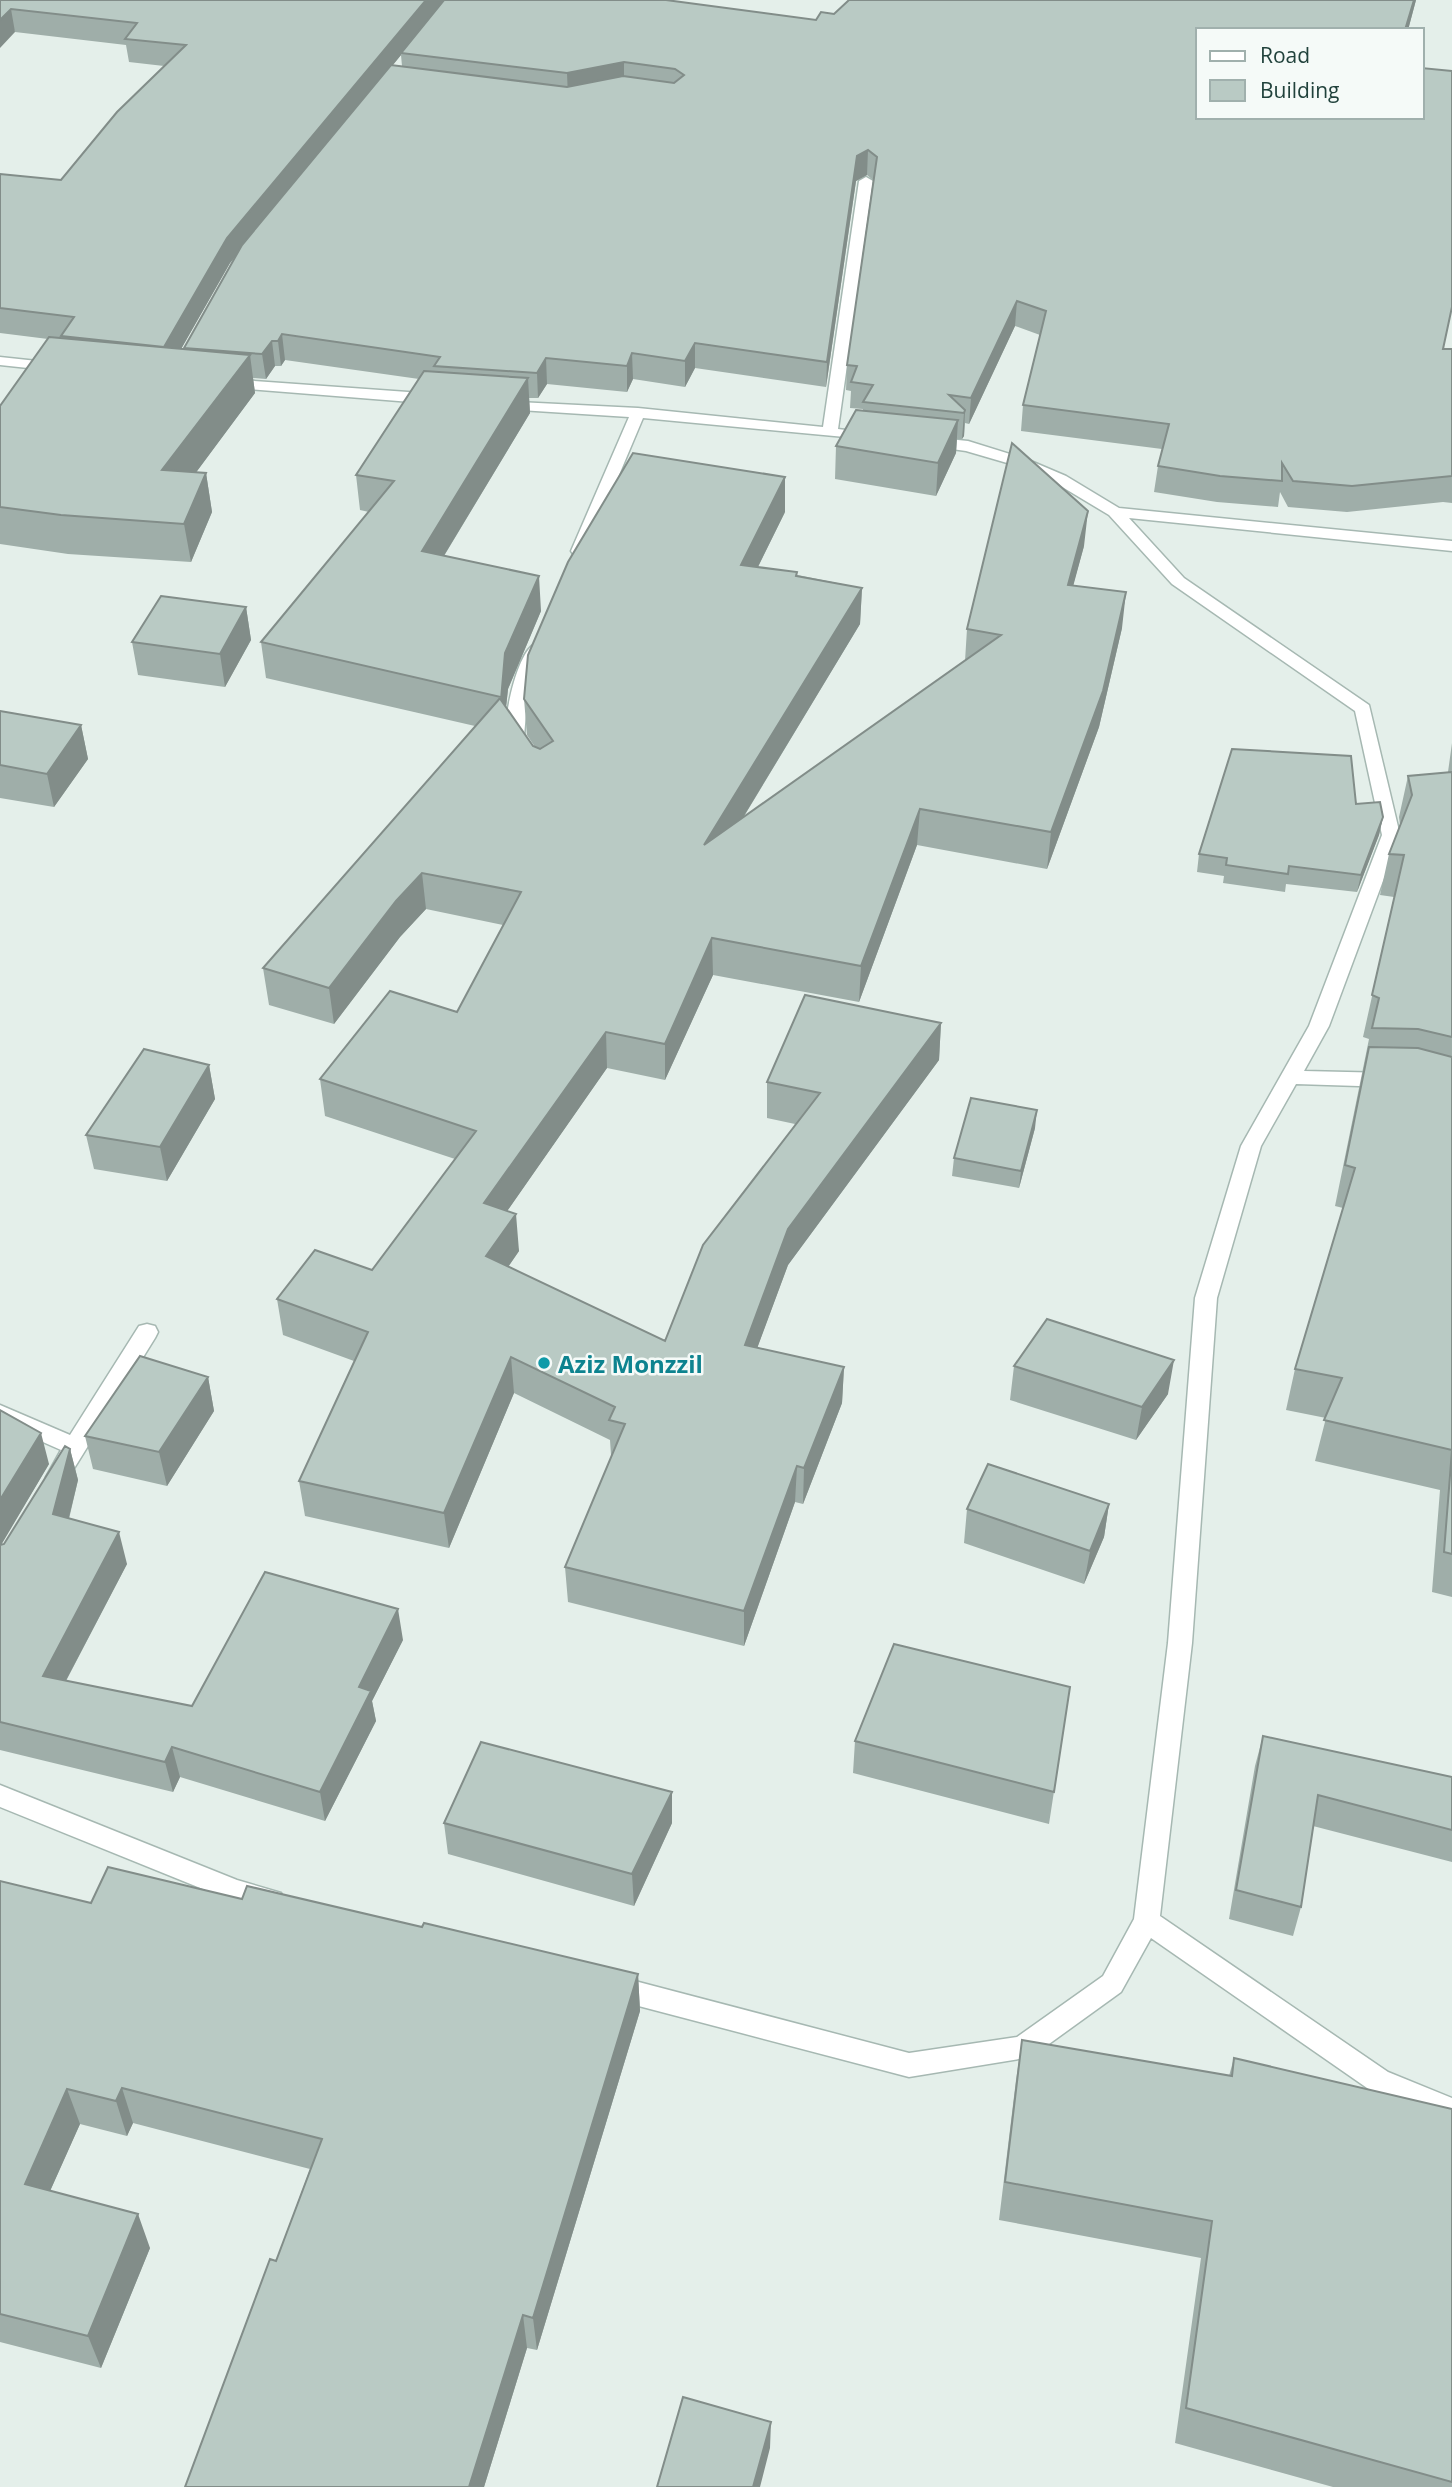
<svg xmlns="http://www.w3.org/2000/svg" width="1452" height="2487" font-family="'Open Sans',sans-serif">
<rect width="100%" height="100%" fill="#e4efea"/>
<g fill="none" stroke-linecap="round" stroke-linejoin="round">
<defs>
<path id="street" d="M 866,177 L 873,181 L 838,429 L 877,434 L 880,437 L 877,440 L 643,418 L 587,551 L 579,556 L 573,554 L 571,551 L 629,417 L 503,409 L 498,407 L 495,404 L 498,401 L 638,408 L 823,427 L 859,181 Z
M 0,357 L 56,363 L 63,367 L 56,371 L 0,365 Z
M 227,379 L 436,394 L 444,399 L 436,404 L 222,387 L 219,384 Z
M 928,437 L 968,441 L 1026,459 L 1066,476 L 1119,508 L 1452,541 L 1452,551 L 1129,518 L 1184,578 L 1369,705 L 1400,835 L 1329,1026 L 1304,1071 L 1390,1073 L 1397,1075 L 1400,1080 L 1397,1085 L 1390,1087 L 1296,1084 L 1261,1146 L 1217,1298 L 1192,1643 L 1160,1916 L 1388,2072 L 1452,2098 L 1452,2124 L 1370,2090 L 1151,1938 L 1121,1992 L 1031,2057 L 909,2077 L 612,1999 L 603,1995 L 599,1987 L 603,1979 L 612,1975 L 909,2053 L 1017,2037 L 1103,1976 L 1134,1919 L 1168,1643 L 1195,1298 L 1241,1146 L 1309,1026 L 1382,835 L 1355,711 L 1172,584 L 1109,515 L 1054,482 L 1014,465 L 966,451 L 923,445 L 920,442 L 923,439 Z
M 537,643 L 545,648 L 528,690 L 524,736 L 533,749 L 524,754 L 518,753 C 514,747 507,740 506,734 C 504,715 518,648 537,643 Z
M 147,1324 L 155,1326 L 158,1332 L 155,1338 L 65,1483 L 57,1486 L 49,1483 L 46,1477 L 61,1450 L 0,1423 L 0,1405 L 70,1435 L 139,1326 Z
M 0,1785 L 237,1880 L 281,1893 L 285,1901 L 281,1909 L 272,1912 L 235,1902 L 0,1807 Z"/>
</defs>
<!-- street casing -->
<use href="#street" stroke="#a6b8b2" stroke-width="3"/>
<!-- street -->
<use href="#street" fill="#fff" fill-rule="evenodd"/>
</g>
<!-- wall -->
<path fill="#9faea9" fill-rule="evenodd" d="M 0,0 L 816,20 L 834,14 L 849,0 L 1416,0 L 1408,30 L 1198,30 L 1443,349 L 1452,349 L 1452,503 L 1443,502 L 1347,512 L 1288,507 L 1280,492 L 1278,507 L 1217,502 L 1154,492 L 1158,466 L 1162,449 L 1021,431 L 1023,405 L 1040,335 L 1015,326 L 969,424 L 965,423 L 964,436 L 962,439 L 957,439 L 956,453 L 936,496 L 835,479 L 836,446 L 863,410 L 863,409 L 850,408 L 851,391 L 846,390 L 847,365 L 873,180 L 867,175 L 856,181 L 826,387 L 695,368 L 685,387 L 633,379 L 627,392 L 547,384 L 538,398 L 529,398 L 530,413 L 444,556 L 541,611 L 508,689 L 506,707 L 533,746 L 535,747 L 527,735 L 524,699 L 785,512 L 758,567 L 862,588 L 860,624 L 743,818 L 965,661 L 967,629 L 1084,546 L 1073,585 L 1122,628 L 1099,727 L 1047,869 L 917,845 L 859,1002 L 713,975 L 665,1080 L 607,1068 L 507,1211 L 519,1251 L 508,1267 L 665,1341 L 795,1124 L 767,1118 L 767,1082 L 941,1023 L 939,1060 L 788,1265 L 757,1348 L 844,1367 L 842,1403 L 803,1504 L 795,1502 L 744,1646 L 568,1602 L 565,1567 L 612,1456 L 611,1455 L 610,1440 L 514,1393 L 449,1548 L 305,1516 L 299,1481 L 354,1361 L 283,1335 L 277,1299 L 372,1270 L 455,1159 L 325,1116 L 320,1079 L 457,1012 L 503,925 L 426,909 L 400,937 L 334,1024 L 269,1005 L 263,968 L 475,726 L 266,678 L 261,642 L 369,512 L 360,510 L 356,475 L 419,379 L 285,360 L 281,366 L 275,366 L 266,379 L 253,378 L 255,393 L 196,472 L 206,473 L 212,512 L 191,562 L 68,554 L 0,544 L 0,406 L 48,339 L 0,333 L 0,174 L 61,180 L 164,66 L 129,62 L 126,45 L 15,32 ZM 401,55 L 402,66 L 393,65 ZM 236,256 L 185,349 L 181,349 L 230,263 Z
M 246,607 L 251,640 L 225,687 L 138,675 L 132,642 Z
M 0,711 L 81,725 L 88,759 L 54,807 L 0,798 Z
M 1452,743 L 1452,1597 L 1432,1592 L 1440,1490 L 1315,1461 L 1326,1418 L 1286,1410 L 1295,1369 L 1343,1208 L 1335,1206 L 1369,1039 L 1363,1037 L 1394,897 L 1380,895 L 1389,854 L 1400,825 L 1399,817 L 1408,776 L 1448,772 Z
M 1356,804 L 1383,817 L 1379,835 L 1357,892 L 1286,884 L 1285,892 L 1223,883 L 1224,876 L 1197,872 L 1199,854 Z
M 209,1065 L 215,1099 L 167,1181 L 94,1169 L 86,1135 Z
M 1035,1128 L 1019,1188 L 952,1176 L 954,1158 Z
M 1014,1366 L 1168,1394 L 1136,1440 L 1010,1400 Z
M 208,1377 L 214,1411 L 167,1486 L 93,1469 L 85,1436 Z
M 0,1410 L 49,1464 L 1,1544 L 4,1544 L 70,1449 L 78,1480 L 69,1519 L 127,1564 L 66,1681 L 192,1706 L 403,1640 L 372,1701 L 376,1721 L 325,1821 L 180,1777 L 173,1792 L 0,1750 Z
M 1109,1504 L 1104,1537 L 1084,1584 L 964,1543 L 967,1509 Z
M 1070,1687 L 1049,1824 L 853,1773 L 855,1741 Z
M 1263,1736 L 1452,1777 L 1452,1862 L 1313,1826 L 1301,1907 L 1293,1936 L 1229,1919 L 1255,1766 Z
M 444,1823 L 672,1823 L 634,1906 L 448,1854 Z
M 0,1881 L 91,1903 L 242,1899 L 422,1927 L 638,1974 L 640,2011 L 537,2350 L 527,2348 L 484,2487 L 185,2487 L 276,2261 L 310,2169 L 133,2123 L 127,2136 L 80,2124 L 50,2191 L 150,2248 L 101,2368 L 0,2342 Z
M 1022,2040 L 1229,2076 L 1234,2058 L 1452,2109 L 1452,2487 L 1333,2487 L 1175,2443 L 1201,2258 L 999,2220 L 1016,2080 Z"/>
<!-- shaded-wall -->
<path fill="#828d89" d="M 426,0 L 447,0 L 401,53 L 401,55 L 230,263 L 168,372 L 164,347 L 227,238 Z
M 1414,0 L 1416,0 L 1408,30 L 1405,30 Z
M 11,9 L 15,32 L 0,48 L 0,20 Z
M 624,62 L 624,86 L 568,97 L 567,73 Z
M 868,150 L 867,175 L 856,181 L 826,387 L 827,362 L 857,156 Z
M 1017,301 L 1015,326 L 969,424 L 971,398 Z
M 282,334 L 285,360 L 281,366 L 278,341 Z
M 272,341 L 275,366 L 266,379 L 262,354 Z
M 695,343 L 695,368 L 685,387 L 685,361 Z
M 632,353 L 633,379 L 627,392 L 627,366 Z
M 250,355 L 255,393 L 169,509 L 162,470 Z
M 546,358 L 547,384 L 538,398 L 537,373 Z
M 528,378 L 530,413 L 425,587 L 422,551 Z
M 965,410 L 964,436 L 962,439 L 964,413 Z
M 958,420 L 956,453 L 936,496 L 938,463 Z
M 206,473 L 212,512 L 191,562 L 184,524 Z
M 785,477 L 785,512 L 741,601 L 741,565 Z
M 1088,511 L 1084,546 L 1064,620 L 1068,585 Z
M 539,576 L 541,611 L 508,689 L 503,736 L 501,700 L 505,653 Z
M 862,588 L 860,624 L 704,882 L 704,845 Z
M 1126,592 L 1122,628 L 1099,727 L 1047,869 L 1051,832 Z
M 246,607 L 251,640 L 225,687 L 220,654 Z
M 81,725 L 88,759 L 54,807 L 47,774 Z
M 920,809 L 917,845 L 859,1002 L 861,966 Z
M 1383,817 L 1379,835 L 1357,892 L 1361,875 Z
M 422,873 L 426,909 L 400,937 L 334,1024 L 329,988 L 396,901 Z
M 712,938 L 713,975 L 665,1080 L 665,1044 Z
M 941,1023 L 939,1060 L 788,1265 L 745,1381 L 745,1345 L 788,1229 Z
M 606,1032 L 607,1068 L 487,1240 L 484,1203 Z
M 209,1065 L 215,1099 L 167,1181 L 160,1147 Z
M 1037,1110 L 1035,1128 L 1019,1188 L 1021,1171 Z
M 516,1214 L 519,1251 L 490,1293 L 486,1256 Z
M 511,1357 L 514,1393 L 449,1548 L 444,1513 Z
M 1174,1360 L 1168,1394 L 1136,1440 L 1142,1407 Z
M 844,1367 L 842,1403 L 803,1504 L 804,1468 Z
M 208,1377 L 214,1411 L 167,1486 L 159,1452 Z
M 41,1433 L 49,1464 L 0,1547 L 0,1500 Z
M 70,1449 L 78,1480 L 62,1546 L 53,1514 Z
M 797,1466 L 795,1502 L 744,1646 L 744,1611 Z
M 1109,1504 L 1104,1537 L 1084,1584 L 1090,1551 Z
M 119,1532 L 127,1564 L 52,1707 L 43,1676 Z
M 398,1609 L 403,1640 L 372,1701 L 376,1721 L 325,1821 L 320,1792 L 359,1687 Z
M 172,1747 L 180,1777 L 173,1792 L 165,1762 Z
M 672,1792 L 672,1823 L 634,1906 L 632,1874 Z
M 638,1974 L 640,2011 L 537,2350 L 533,2318 Z
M 122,2088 L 133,2123 L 127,2136 L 116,2101 Z
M 67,2089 L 80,2124 L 38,2218 L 25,2184 Z
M 138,2214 L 150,2248 L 101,2368 L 88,2336 Z
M 523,2315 L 527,2348 L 484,2487 L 469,2487 Z
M 771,2422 L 770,2448 L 760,2487 L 753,2487 Z"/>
<!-- building -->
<path fill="#b9cac4" stroke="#828d89" stroke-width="2" d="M 0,0 L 426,0 L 227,238 L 164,347 L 61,336 L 74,317 L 0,308 L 0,174 L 61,180 L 117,112 L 186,45 L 125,39 L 137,23 L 11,9 L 0,20 Z
M 444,0 L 666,0 L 816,20 L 821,12 L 834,14 L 849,0 L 1414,0 L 1405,30 L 1198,30 L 1198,117 L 1422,117 L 1422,68 L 1452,71 L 1452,307 L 1443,349 L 1452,349 L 1452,476 L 1352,486 L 1293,481 L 1282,463 L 1282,481 L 1220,476 L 1158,466 L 1169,424 L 1023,405 L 1046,311 L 1017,301 L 971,398 L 949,395 L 965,410 L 964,413 L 863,402 L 873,385 L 851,382 L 857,366 L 847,365 L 877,157 L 868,150 L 857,156 L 827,362 L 695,343 L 685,361 L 632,353 L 627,366 L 546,358 L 537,373 L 434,366 L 440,357 L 282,334 L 278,341 L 272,341 L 262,354 L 184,348 L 242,245 L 391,65 L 567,87 L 623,76 L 674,83 L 684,75 L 675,69 L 624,62 L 567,73 L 401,53 Z
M 49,337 L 250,355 L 162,470 L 206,473 L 184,524 L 61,515 L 0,507 L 0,406 Z
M 424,371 L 528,378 L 422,551 L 539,576 L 505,653 L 501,700 L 533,746 L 540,749 L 553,741 L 524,699 L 528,655 L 568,562 L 633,453 L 785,477 L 741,565 L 797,572 L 796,576 L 862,588 L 704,845 L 1001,635 L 967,629 L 1012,443 L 1088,511 L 1068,585 L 1126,592 L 1103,691 L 1051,832 L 920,809 L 861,966 L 712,938 L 665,1044 L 606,1032 L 484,1203 L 516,1214 L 486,1256 L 665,1341 L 703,1245 L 820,1093 L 767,1082 L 805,995 L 941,1023 L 788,1229 L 745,1345 L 844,1367 L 804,1468 L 797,1466 L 744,1611 L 565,1567 L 625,1424 L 609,1420 L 615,1407 L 511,1357 L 444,1513 L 299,1481 L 368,1332 L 277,1299 L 315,1250 L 372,1270 L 476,1131 L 320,1079 L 390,991 L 457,1012 L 521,892 L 422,873 L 396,901 L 329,988 L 263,968 L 501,697 L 261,642 L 394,481 L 356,475 Z
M 856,410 L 958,420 L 938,463 L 836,446 Z
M 161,596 L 246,607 L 220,654 L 132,642 Z
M 0,711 L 81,725 L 47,774 L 0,765 Z
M 1232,749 L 1351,756 L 1356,804 L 1380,802 L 1383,817 L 1361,875 L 1289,866 L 1288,874 L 1226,865 L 1227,858 L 1199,854 Z
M 1452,772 L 1452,1037 L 1418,1029 L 1372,1028 L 1379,998 L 1372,995 L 1404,855 L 1389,854 L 1412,795 L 1408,776 Z
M 1369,1047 L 1418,1048 L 1452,1057 L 1452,1554 L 1444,1552 L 1452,1450 L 1324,1420 L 1342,1378 L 1295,1369 L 1355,1168 L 1345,1165 Z
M 144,1049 L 209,1065 L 160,1147 L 86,1135 Z
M 971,1098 L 1037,1110 L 1021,1171 L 954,1158 Z
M 1047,1319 L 1174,1360 L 1142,1407 L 1014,1366 Z
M 140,1356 L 208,1377 L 159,1452 L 85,1436 Z
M 0,1410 L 41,1433 L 0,1500 Z
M 65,1446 L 70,1449 L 53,1514 L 119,1532 L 43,1676 L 192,1706 L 265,1572 L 398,1609 L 359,1687 L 371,1691 L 320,1792 L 172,1747 L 165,1762 L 0,1722 L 0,1545 L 4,1544 Z
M 988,1464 L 1109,1504 L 1090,1551 L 967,1509 Z
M 894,1644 L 1070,1687 L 1054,1792 L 855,1741 Z
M 1263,1736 L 1452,1777 L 1452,1830 L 1318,1795 L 1301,1907 L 1236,1890 Z
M 481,1742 L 672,1792 L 632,1874 L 444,1823 Z
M 108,1867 L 242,1899 L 247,1886 L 422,1927 L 424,1923 L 638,1974 L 533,2318 L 523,2315 L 469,2487 L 185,2487 L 270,2259 L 276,2261 L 322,2139 L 122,2088 L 116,2101 L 67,2089 L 25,2184 L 138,2214 L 88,2336 L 0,2314 L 0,1881 L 91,1903 Z
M 1022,2040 L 1232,2076 L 1234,2058 L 1452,2109 L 1452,2482 L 1186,2408 L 1212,2221 L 1005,2182 Z
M 683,2397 L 771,2422 L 753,2487 L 657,2487 Z"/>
<!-- markers -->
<circle fill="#0f9aa8" stroke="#f5faf8" stroke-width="2.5" cx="544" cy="1363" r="7"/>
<g text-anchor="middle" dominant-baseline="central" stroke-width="5" stroke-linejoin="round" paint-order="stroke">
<!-- culture labels -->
<g font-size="24" font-weight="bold" fill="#0d838f" stroke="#f5faf8" text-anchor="start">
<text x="558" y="1363">Aziz Monzzil</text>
</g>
</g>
<!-- legend -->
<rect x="1196" y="28" width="228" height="91" fill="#f5faf8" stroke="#a0b0ad" stroke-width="2"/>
<rect x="1210" y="51" width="35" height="10" fill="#ffffff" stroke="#a0b0ad" stroke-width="2"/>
<text x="1260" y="63" font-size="21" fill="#21423c">Road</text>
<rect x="1210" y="80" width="35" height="21" fill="#b9cac4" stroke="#a0b0ad" stroke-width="2"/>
<text x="1260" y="98" font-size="21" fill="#21423c">Building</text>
</svg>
